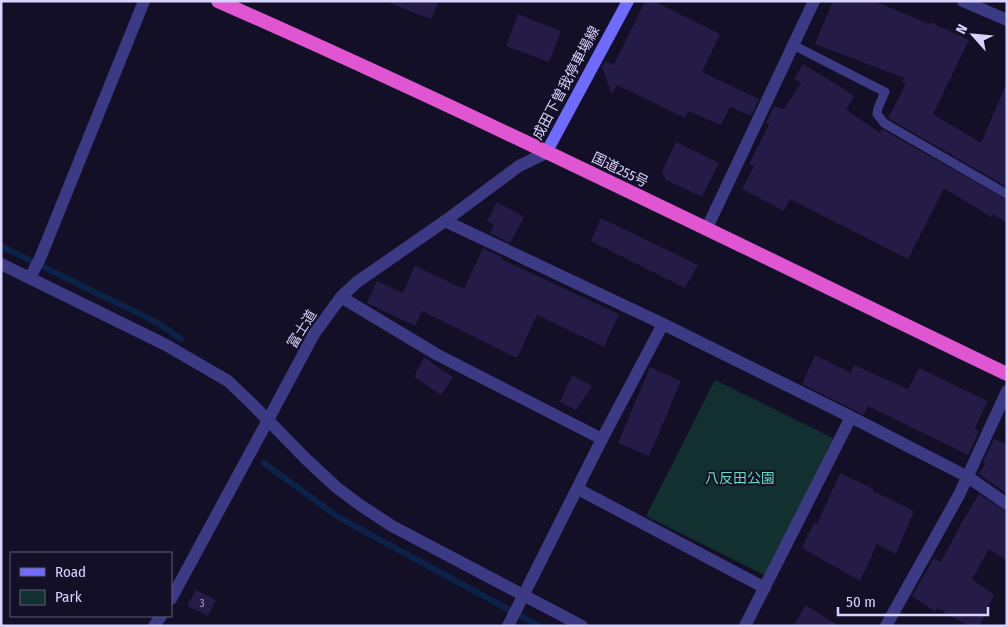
<svg xmlns="http://www.w3.org/2000/svg" width="1008" height="627" font-family="'Fira Sans Condensed','Noto Sans JP',sans-serif">
<rect width="100%" height="100%" fill="#130f26"/>
<!-- green -->
<path fill="#12302f" d="M 715,380 L 833,438 L 766,576 L 646,516 Z"/>
<g fill="none" stroke-linecap="round" stroke-linejoin="round">
<!-- stream -->
<path stroke="#0c2248" stroke-width="6" d="M 1,246 L 158,323 L 181,339
M 264,463 L 338,517 L 539,626"/>
</g>
<!-- building -->
<path fill="#241b47" d="M 389,1 L 439,1 L 431,19 L 389,3 Z
M 645,1 L 653,1 L 720,34 L 702,72 L 759,99 L 751,116 L 730,107 L 721,125 L 688,111 L 685,118 L 617,85 L 612,95 L 602,67 L 605,61 L 614,65 Z
M 833,1 L 874,1 L 929,24 L 930,22 L 969,40 L 933,114 L 981,143 L 1007,82 L 1007,187 L 888,118 L 906,84 L 902,82 L 904,78 L 815,44 Z
M 518,14 L 561,31 L 549,62 L 506,46 Z
M 803,64 L 855,96 L 846,110 L 880,133 L 882,129 L 1007,200 L 1007,223 L 993,214 L 991,217 L 944,188 L 908,259 L 790,199 L 784,211 L 742,189 L 754,166 L 749,164 L 769,124 L 766,123 L 774,106 L 784,109 L 801,83 L 794,79 Z
M 676,142 L 719,163 L 702,197 L 666,180 L 662,171 Z
M 497,202 L 524,217 L 510,243 L 490,233 L 494,225 L 487,221 Z
M 601,218 L 698,265 L 685,288 L 591,241 Z
M 483,248 L 502,257 L 501,259 L 619,314 L 604,347 L 537,315 L 517,358 L 422,311 L 415,326 L 367,303 L 377,281 L 403,293 L 415,266 L 464,289 Z
M 815,355 L 851,373 L 854,365 L 908,389 L 919,368 L 987,401 L 975,429 L 979,431 L 968,455 L 868,406 L 864,415 L 802,384 Z
M 424,357 L 453,377 L 441,395 L 414,377 Z
M 650,367 L 681,381 L 649,456 L 618,443 Z
M 572,375 L 592,386 L 576,410 L 560,402 Z
M 994,439 L 1007,445 L 1007,494 L 979,474 L 985,464 L 983,462 Z
M 840,473 L 874,489 L 873,491 L 914,511 L 896,554 L 877,544 L 860,581 L 802,548 L 814,523 L 817,524 Z
M 979,494 L 1007,512 L 1007,561 L 989,549 L 972,579 L 994,595 L 980,626 L 969,626 L 937,608 L 935,612 L 912,596 L 934,558 L 941,562 L 962,522 Z
M 196,590 L 216,600 L 208,616 L 187,606 Z
M 806,605 L 839,626 L 793,626 Z"/>
<g fill="none" stroke-linecap="round" stroke-linejoin="round">
<!-- service -->
<path stroke="#3d3a85" stroke-width="9" d="M 793,45 L 885,92 L 878,108 L 877,114 L 884,123 L 1007,194"/>
<!-- minor -->
<path stroke="#3d3a85" stroke-width="12" d="M 963,1 L 1007,20
M 445,221 L 663,324 L 851,417 L 968,477 L 1007,504
M 706,230 L 814,1
M 30,278 L 41,256 L 144,1
M 341,297 L 436,354 L 602,439
M 578,489 L 765,588
M 171,599 L 268,420
M 154,626 L 161,616
M 508,626 L 602,439 L 663,324
M 745,626 L 851,417
M 886,626 L 959,495 L 1007,391"/>
<!-- tertiary -->
<path stroke="#3d3a85" stroke-width="12" d="M 1,264 L 166,345 L 228,381 L 252,404 L 306,459 L 336,487 L 360,505 L 392,526 L 582,626
M 268,420 L 314,334 L 341,297 L 357,282 L 445,221 L 519,166 L 546,153"/>
<!-- secondary -->
<path stroke="#6f6bff" stroke-width="12" d="M 546,153 L 628,1"/>
<!-- trunk -->
<path stroke="#e055d1" stroke-width="14" d="M 218,1 C 484,118 745,248 1007,374"/>
</g>
<g text-anchor="middle" dominant-baseline="central" stroke-width="4" stroke-linejoin="round" paint-order="stroke">
<!-- number labels -->
<g font-size="11" fill="#aca6d1">
<text x="202" y="603">3</text>
</g>
<!-- street labels -->
<g font-size="14" fill="#d9d4ff" stroke="#130f26">
<text transform="translate(566 83) rotate(-62)">成田下曽我停車場線</text>
<text transform="translate(620 170) rotate(26)">国道255号</text>
<text transform="translate(302 329) rotate(-58)">富士道</text>
</g>
<!-- park labels -->
<g font-size="14" fill="#5fe0c0" stroke="#130f26">
<text x="740" y="478">八反田公園</text>
</g>
</g>
<!-- border -->
<rect width="1008" height="627" fill="none" stroke="#d9d4ff" stroke-width="5"/>
<!-- legend -->
<rect x="10" y="552" width="162" height="65" fill="#130f26" stroke="#625e7d"/>
<rect x="20" y="568" width="25" height="8" fill="#6f6bff" stroke="#625e7d"/>
<text x="55" y="577" font-size="15" fill="#d9d4ff">Road</text>
<rect x="20" y="590" width="25" height="15" fill="#12302f" stroke="#625e7d"/>
<text x="55" y="602" font-size="15" fill="#d9d4ff">Park</text>
<!-- north arrow -->
<g transform="translate(973 35) rotate(297)" stroke="#130f26" stroke-width="4" paint-order="stroke">
<path d="M0-4L9 19L0 12L-9 19Z" fill="#d9d4ff"/>
<text y="-8" font-size="14" font-weight="bold" text-anchor="middle" fill="#d9d4ff">N</text>
</g>
<!-- scale -->
<path d="M838 607v8h150v-8" fill="none" stroke="#d9d4ff" stroke-width="2.5"/>
<text x="846" y="607" font-size="15" fill="#d9d4ff" stroke="#130f26" stroke-width="4" paint-order="stroke">50 m</text>
</svg>
